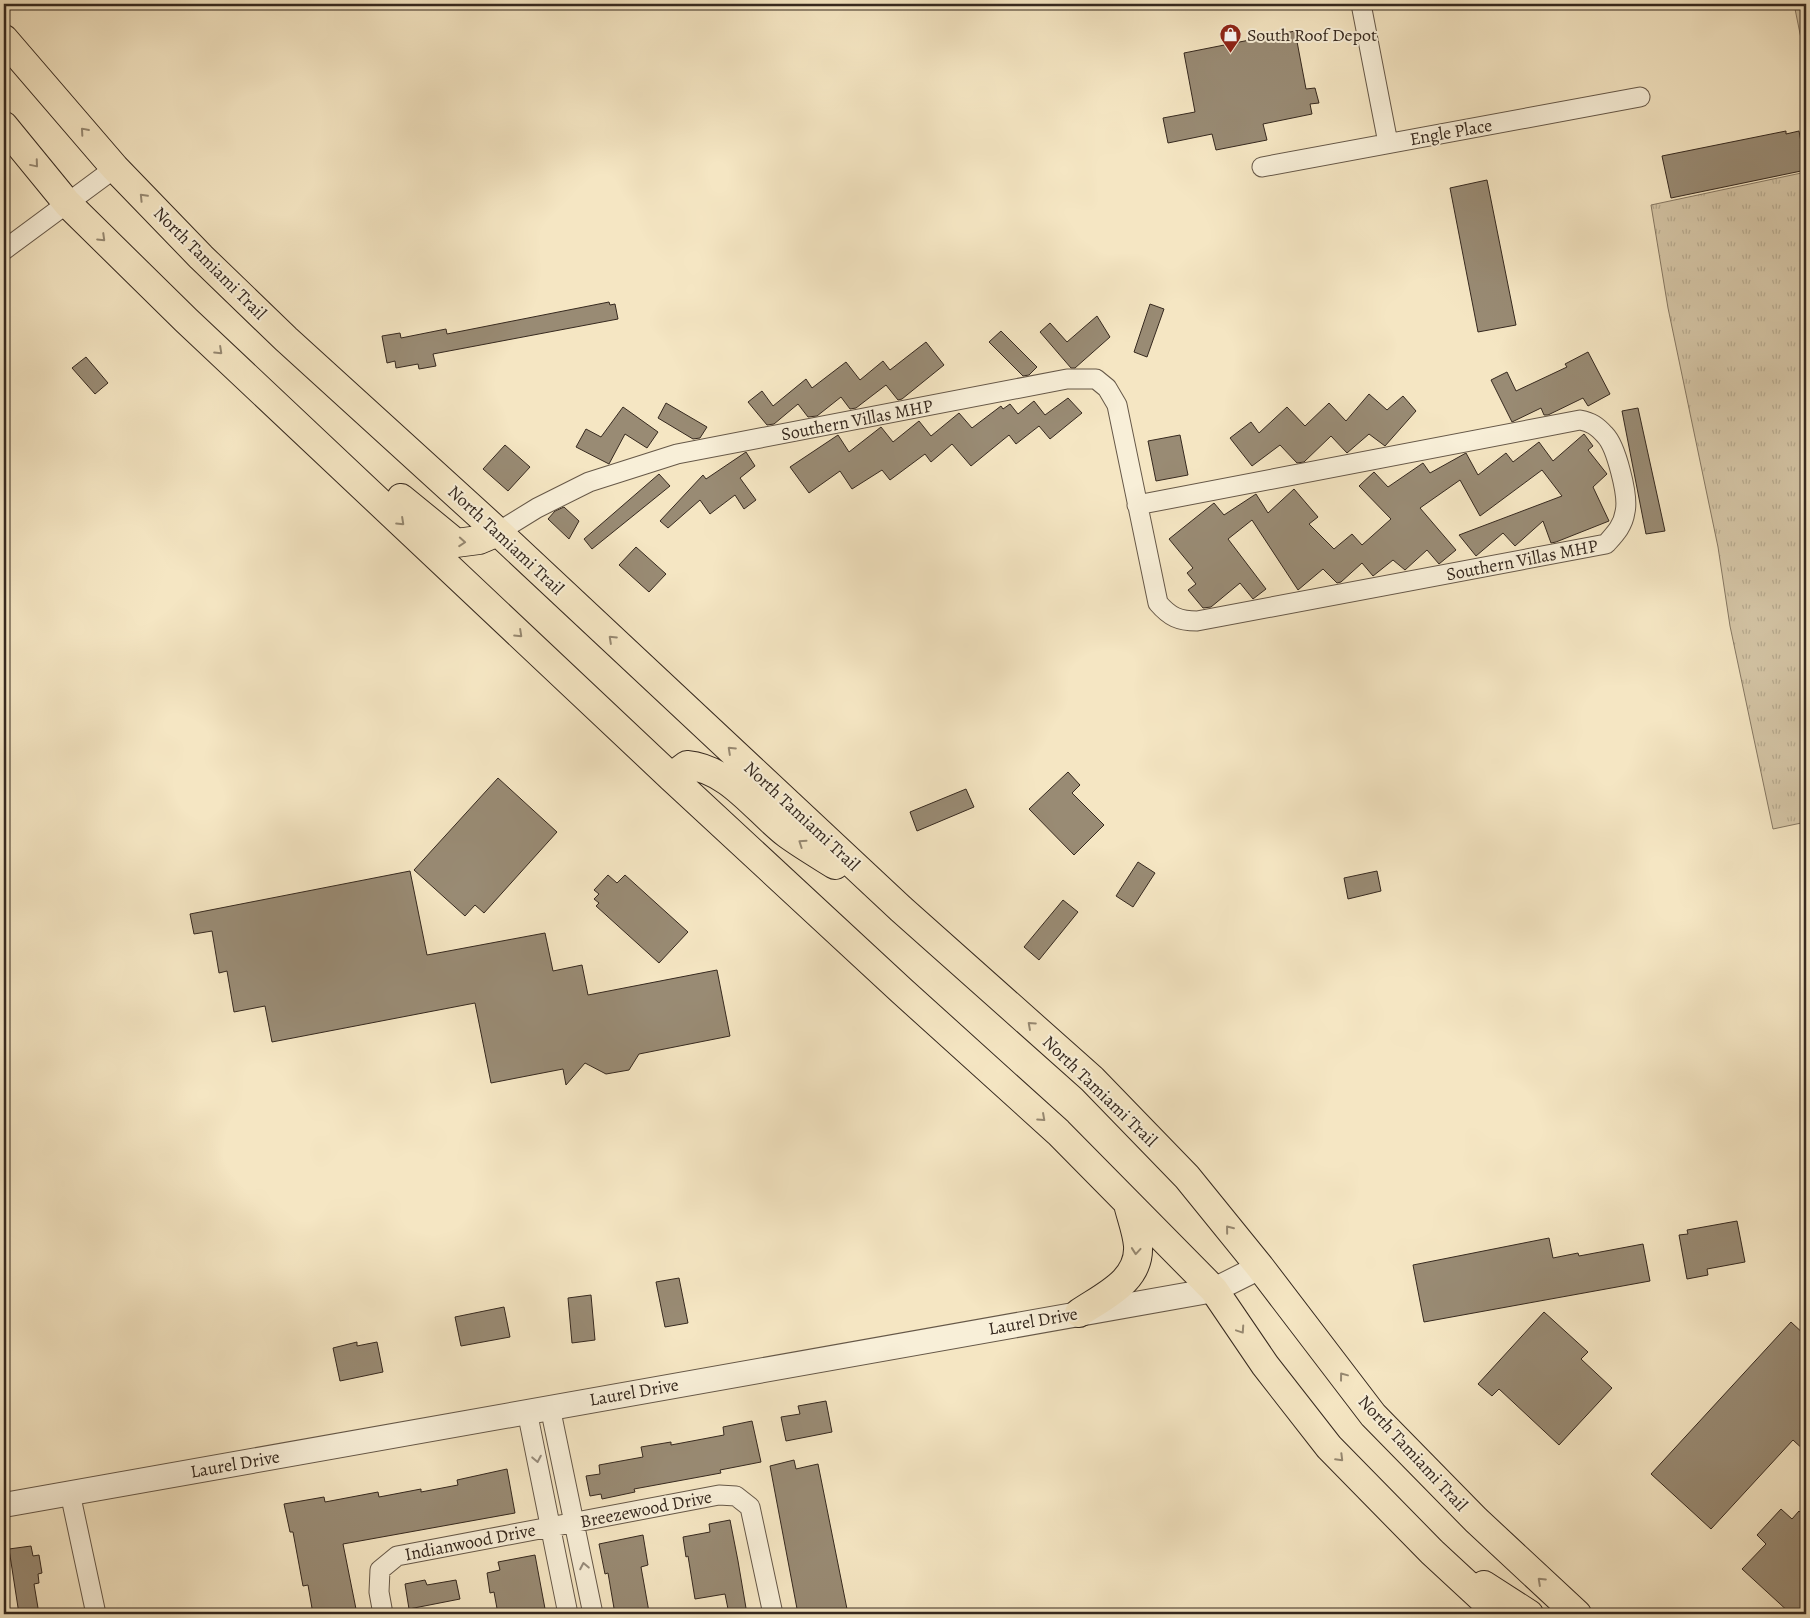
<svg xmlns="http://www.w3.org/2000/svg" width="1810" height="1618" font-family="Alegreya,serif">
<defs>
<pattern id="grass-tufts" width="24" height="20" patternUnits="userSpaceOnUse" patternTransform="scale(1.25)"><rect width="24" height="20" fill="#d5c6a7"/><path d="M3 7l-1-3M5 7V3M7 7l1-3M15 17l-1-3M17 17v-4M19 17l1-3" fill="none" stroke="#b7aa8f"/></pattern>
</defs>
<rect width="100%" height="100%" fill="#f5e6c3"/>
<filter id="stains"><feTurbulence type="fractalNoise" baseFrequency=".004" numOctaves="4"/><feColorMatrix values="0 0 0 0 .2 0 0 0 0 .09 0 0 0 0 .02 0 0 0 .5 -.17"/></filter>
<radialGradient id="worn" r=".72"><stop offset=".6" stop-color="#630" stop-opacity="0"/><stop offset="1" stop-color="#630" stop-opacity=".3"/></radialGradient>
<!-- grass -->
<path fill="url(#grass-tufts)" stroke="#867863" d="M 1794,4 L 1806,4 L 1806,63 Z
M 1806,172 L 1806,822 L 1773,829 L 1730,626 L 1718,547 L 1668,308 L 1651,205 Z"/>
<!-- building -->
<path fill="#998b74" stroke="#36291f" d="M 1295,31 L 1306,89 L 1315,88 L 1319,103 L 1310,104 L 1312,114 L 1263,124 L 1267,140 L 1216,150 L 1212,134 L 1168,143 L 1163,118 L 1195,112 L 1184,53 Z
M 1786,131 L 1786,134 L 1799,131 L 1806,170 L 1671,198 L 1662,156 Z
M 1487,180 L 1516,325 L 1478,332 L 1450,188 Z
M 609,302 L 610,305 L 615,304 L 618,319 L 433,354 L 436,366 L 419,369 L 418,364 L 396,368 L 395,361 L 387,363 L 382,336 L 400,333 L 401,338 L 446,329 L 447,334 Z
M 1150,304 L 1164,309 L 1147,357 L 1134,352 Z
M 1097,316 L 1110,337 L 1075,368 L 1071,368 L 1040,332 L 1050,323 L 1067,342 Z
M 1001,331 L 1037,367 L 1029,375 L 1023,376 L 989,342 Z
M 926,342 L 944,365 L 902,399 L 898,400 L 886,385 L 856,408 L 850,409 L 841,397 L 817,416 L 808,417 L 798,404 L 774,424 L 767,425 L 748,402 L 762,391 L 773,406 L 806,379 L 812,388 L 846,362 L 860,380 L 883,361 L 890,370 Z
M 1588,352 L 1610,394 L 1588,406 L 1583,398 L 1548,415 L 1544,415 L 1541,408 L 1512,422 L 1491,380 L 1507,372 L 1516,391 L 1567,367 L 1565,364 Z
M 86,357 L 108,383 L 95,394 L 72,368 Z
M 1369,394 L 1387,410 L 1403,396 L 1416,411 L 1385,446 L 1369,434 L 1347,453 L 1331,436 L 1304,462 L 1297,463 L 1280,445 L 1252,466 L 1230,438 L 1251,422 L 1259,433 L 1287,407 L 1305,426 L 1329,403 L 1346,421 Z
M 1068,398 L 1082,413 L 1050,439 L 1039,426 L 1016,444 L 1009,435 L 971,466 L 952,444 L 931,462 L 925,454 L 890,480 L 882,470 L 852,489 L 840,471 L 809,493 L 790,467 L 838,435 L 849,452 L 881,427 L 893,442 L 919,421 L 931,436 L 959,413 L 972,428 L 1001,406 L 1003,409 L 1010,404 L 1018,414 L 1034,401 L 1045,415 Z
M 666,403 L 707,427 L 700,438 L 693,439 L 658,418 Z
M 623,407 L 658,432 L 647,448 L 625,434 L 609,464 L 576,447 L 586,429 L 601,437 Z
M 1638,408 L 1665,531 L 1646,534 L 1622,411 Z
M 1584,434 L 1593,446 L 1588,450 L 1607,474 L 1593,487 L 1609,521 L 1556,542 L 1551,543 L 1543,521 L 1515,546 L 1503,533 L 1476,556 L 1459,535 L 1562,496 L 1542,470 L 1480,516 L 1460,480 L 1420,508 L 1456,550 L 1439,564 L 1427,550 L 1405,570 L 1393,560 L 1373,576 L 1362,563 L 1341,582 L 1337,583 L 1323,569 L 1298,590 L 1252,520 L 1228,539 L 1266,589 L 1253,599 L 1240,583 L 1211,607 L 1203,608 L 1188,590 L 1196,584 L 1187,573 L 1193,568 L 1169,539 L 1214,503 L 1224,515 L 1256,494 L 1268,513 L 1294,489 L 1318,517 L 1309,524 L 1334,549 L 1352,534 L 1362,545 L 1391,519 L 1359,486 L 1374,472 L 1388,487 L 1423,463 L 1430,473 L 1466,453 L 1478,475 L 1506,453 L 1513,462 L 1539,442 L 1553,461 Z
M 1180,435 L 1188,475 L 1156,481 L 1148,441 Z
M 505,445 L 530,467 L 508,491 L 483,469 Z
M 746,452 L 755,466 L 740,478 L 756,500 L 744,509 L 735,495 L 710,514 L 700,500 L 668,528 L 660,521 L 703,475 L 706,479 Z
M 659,474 L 670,486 L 592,549 L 584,539 Z
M 564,507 L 579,521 L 569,539 L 548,519 L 555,511 Z
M 636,547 L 666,574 L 649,592 L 619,565 Z
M 1068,772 L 1080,785 L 1072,793 L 1104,825 L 1074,855 L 1029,809 Z
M 498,778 L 557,832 L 484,913 L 475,905 L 465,916 L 414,870 Z
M 966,789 L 974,807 L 917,831 L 910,812 Z
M 1138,862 L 1155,873 L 1133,907 L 1116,896 Z
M 410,871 L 427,955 L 545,933 L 553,971 L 582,965 L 588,995 L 717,970 L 730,1036 L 639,1054 L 629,1070 L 606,1074 L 585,1063 L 566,1085 L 563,1069 L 491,1083 L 475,1003 L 272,1042 L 265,1006 L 234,1012 L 227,971 L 219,973 L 212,931 L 194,934 L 190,914 Z
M 1377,871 L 1381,891 L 1348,899 L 1344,878 Z
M 608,875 L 617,883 L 625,875 L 688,932 L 659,963 L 596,906 L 599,903 L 594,899 L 599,894 L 594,890 Z
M 1063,900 L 1078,912 L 1039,960 L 1024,947 Z
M 1737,1221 L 1745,1262 L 1707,1269 L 1708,1275 L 1687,1279 L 1679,1235 L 1688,1234 L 1687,1230 Z
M 1549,1238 L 1553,1258 L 1578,1253 L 1579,1256 L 1643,1244 L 1650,1281 L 1424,1322 L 1413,1265 Z
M 679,1278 L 688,1323 L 665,1327 L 656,1282 Z
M 591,1295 L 595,1340 L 572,1343 L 568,1298 Z
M 504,1307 L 510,1337 L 461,1346 L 455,1317 Z
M 1544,1312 L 1588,1352 L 1581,1359 L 1612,1388 L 1559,1445 L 1499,1389 L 1492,1396 L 1478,1384 Z
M 1791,1322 L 1806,1336 L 1806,1452 L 1793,1440 L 1711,1529 L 1651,1474 Z
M 357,1342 L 357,1346 L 377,1342 L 383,1372 L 340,1381 L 333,1348 Z
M 826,1401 L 832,1432 L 786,1441 L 781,1417 L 800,1414 L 798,1406 Z
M 752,1421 L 761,1462 L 720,1470 L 721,1473 L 634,1489 L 635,1492 L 602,1499 L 601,1494 L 590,1496 L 586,1476 L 600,1474 L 599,1465 L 643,1457 L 641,1447 L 671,1442 L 671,1445 L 724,1435 L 723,1427 Z
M 794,1460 L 796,1469 L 818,1464 L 848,1614 L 798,1614 L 770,1466 Z
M 507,1469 L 515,1513 L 343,1544 L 357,1614 L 313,1614 L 308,1585 L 303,1586 L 293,1532 L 290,1532 L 284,1504 L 324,1497 L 325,1502 L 378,1492 L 379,1497 L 421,1489 L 421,1492 L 458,1485 L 457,1480 Z
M 1781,1509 L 1792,1519 L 1799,1511 L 1806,1518 L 1806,1614 L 1791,1614 L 1742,1569 L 1766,1544 L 1757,1535 Z
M 730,1520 L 738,1561 L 747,1614 L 729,1614 L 725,1594 L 695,1599 L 688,1556 L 686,1557 L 683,1537 L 710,1532 L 709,1524 Z
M 643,1535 L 648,1565 L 641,1567 L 649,1612 L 615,1614 L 608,1573 L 605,1574 L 599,1544 Z
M 31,1546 L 33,1556 L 39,1555 L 42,1573 L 38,1574 L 39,1583 L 34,1584 L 39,1614 L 19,1614 L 9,1549 Z
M 535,1555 L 546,1614 L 498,1614 L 494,1592 L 490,1593 L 487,1573 L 500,1570 L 498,1562 Z
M 425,1580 L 427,1585 L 456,1580 L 460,1599 L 409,1609 L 405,1584 Z"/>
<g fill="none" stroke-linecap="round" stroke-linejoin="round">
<defs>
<path id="minor" d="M 1361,4 L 1388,143
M 1262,167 L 1640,97
M 4,250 L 115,168
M 498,532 L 537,508 L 589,482 L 677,454 L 1067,379 L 1096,379 L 1107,388 L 1117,405 L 1158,603 C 1170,617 1179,621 1197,621 L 1606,544 C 1615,534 1623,526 1625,512 C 1629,496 1616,446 1605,435 C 1597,426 1591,422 1580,420 L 1137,505
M 550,1407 L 593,1614
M 527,1411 L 568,1614
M 70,1493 L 96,1614
M 383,1614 L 379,1592 L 380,1570 L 397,1556 L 719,1495 L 736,1496 L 750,1507 L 773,1614"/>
<path id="tertiary" d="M 4,1505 L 1214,1290 L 1260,1267"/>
<path id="primary" d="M 4,39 L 115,168 L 201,257 L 286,339 L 498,532 L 901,909 L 1092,1079 L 1187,1177 L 1260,1267 L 1373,1415 L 1476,1520 L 1577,1614
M 4,126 L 67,203 L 186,320 L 671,777 L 902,991 L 1058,1132 L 1214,1290 L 1265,1365 L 1329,1447 L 1432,1552 L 1499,1614
M 401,498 L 456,543 L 479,540 L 498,532
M 671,777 L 687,765 C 729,769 756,810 787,834 C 802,845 819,855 835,865
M 1079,1313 C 1104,1296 1140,1281 1138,1246 C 1137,1232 1131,1217 1128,1204
M 1484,1585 L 1529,1614"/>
</defs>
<!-- minor casing -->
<use href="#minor" stroke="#665848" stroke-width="21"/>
<!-- tertiary casing -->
<use href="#tertiary" stroke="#665848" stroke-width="26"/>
<!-- primary casing -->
<use href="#primary" stroke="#36291f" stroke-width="30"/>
<!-- minor -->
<use href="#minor" stroke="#f8efd8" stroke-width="19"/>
<!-- tertiary -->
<use href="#tertiary" stroke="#f8efd8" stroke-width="24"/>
<!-- primary -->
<use href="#primary" stroke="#f5e6c3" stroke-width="28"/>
</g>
<!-- one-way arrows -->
<defs><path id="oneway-chevron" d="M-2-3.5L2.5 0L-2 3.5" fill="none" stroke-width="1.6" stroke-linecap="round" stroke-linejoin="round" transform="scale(1.25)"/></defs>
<g stroke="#968871">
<use href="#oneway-chevron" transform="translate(84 131) rotate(-131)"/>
<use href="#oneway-chevron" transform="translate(35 164) rotate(50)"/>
<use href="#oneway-chevron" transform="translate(143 197) rotate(-134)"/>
<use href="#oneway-chevron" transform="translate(102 238) rotate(44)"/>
<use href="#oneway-chevron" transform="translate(219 351) rotate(43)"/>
<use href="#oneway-chevron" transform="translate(401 522) rotate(43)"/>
<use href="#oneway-chevron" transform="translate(462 542) rotate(4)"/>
<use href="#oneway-chevron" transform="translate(519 634) rotate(43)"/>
<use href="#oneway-chevron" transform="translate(612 639) rotate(-137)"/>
<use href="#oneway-chevron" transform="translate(731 750) rotate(-137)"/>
<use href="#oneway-chevron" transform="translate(802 843) rotate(-146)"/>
<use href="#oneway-chevron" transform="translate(1031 1025) rotate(-138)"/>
<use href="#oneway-chevron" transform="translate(1042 1118) rotate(42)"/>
<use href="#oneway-chevron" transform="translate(1229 1229) rotate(-129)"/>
<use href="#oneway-chevron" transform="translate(1136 1251) rotate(95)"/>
<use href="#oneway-chevron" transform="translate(1241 1330) rotate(56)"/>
<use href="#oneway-chevron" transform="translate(1343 1376) rotate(-127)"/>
<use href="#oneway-chevron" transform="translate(1340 1458) rotate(45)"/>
<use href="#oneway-chevron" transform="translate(1541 1581) rotate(-137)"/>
</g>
<g stroke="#978c7c">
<use href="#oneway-chevron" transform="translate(537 1459) rotate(79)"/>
<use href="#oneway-chevron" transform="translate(584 1566) rotate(-101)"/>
</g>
<!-- icons -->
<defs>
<symbol id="shop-pin" viewBox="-11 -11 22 30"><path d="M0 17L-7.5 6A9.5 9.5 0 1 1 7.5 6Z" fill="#8f2418" stroke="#f8efd8"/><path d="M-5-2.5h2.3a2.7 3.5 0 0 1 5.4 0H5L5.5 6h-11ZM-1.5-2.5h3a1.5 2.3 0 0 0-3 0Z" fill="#fff"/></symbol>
</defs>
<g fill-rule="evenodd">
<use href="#shop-pin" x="1218" y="22" width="25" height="34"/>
</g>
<g text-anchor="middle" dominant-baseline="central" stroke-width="4" stroke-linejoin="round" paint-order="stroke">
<!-- poi labels -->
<g font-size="18" fill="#36291f" stroke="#f8efd8" text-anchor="start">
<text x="1247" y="35">South Roof Depot</text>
</g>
<!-- street labels -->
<g font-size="18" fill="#36291f" stroke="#f8efd8">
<text transform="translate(1451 132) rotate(-10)">Engle Place</text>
<text transform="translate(210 263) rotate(45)">North Tamiami Trail</text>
<text transform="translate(857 420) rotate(-11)">Southern Villas MHP</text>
<text transform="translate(506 540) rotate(43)">North Tamiami Trail</text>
<text transform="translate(1522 560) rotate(-11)">Southern Villas MHP</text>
<text transform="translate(802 816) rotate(43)">North Tamiami Trail</text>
<text transform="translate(1100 1091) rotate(44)">North Tamiami Trail</text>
<text transform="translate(1033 1321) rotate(-10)">Laurel Drive</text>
<text transform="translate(634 1392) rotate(-10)">Laurel Drive</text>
<text transform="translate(1413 1453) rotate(47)">North Tamiami Trail</text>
<text transform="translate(235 1464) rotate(-10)">Laurel Drive</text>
<text transform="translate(646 1509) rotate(-11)">Breezewood Drive</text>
<text transform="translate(470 1542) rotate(-11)">Indianwood Drive</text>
</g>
</g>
<!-- margin -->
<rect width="1810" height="1618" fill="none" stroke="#f5e6c3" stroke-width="20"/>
<rect x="5" y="5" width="1800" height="1608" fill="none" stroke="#36291f" stroke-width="2.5"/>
<rect x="10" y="10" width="1790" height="1598" fill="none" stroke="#36291f"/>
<rect width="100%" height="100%" filter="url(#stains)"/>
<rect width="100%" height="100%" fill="url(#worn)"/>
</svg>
